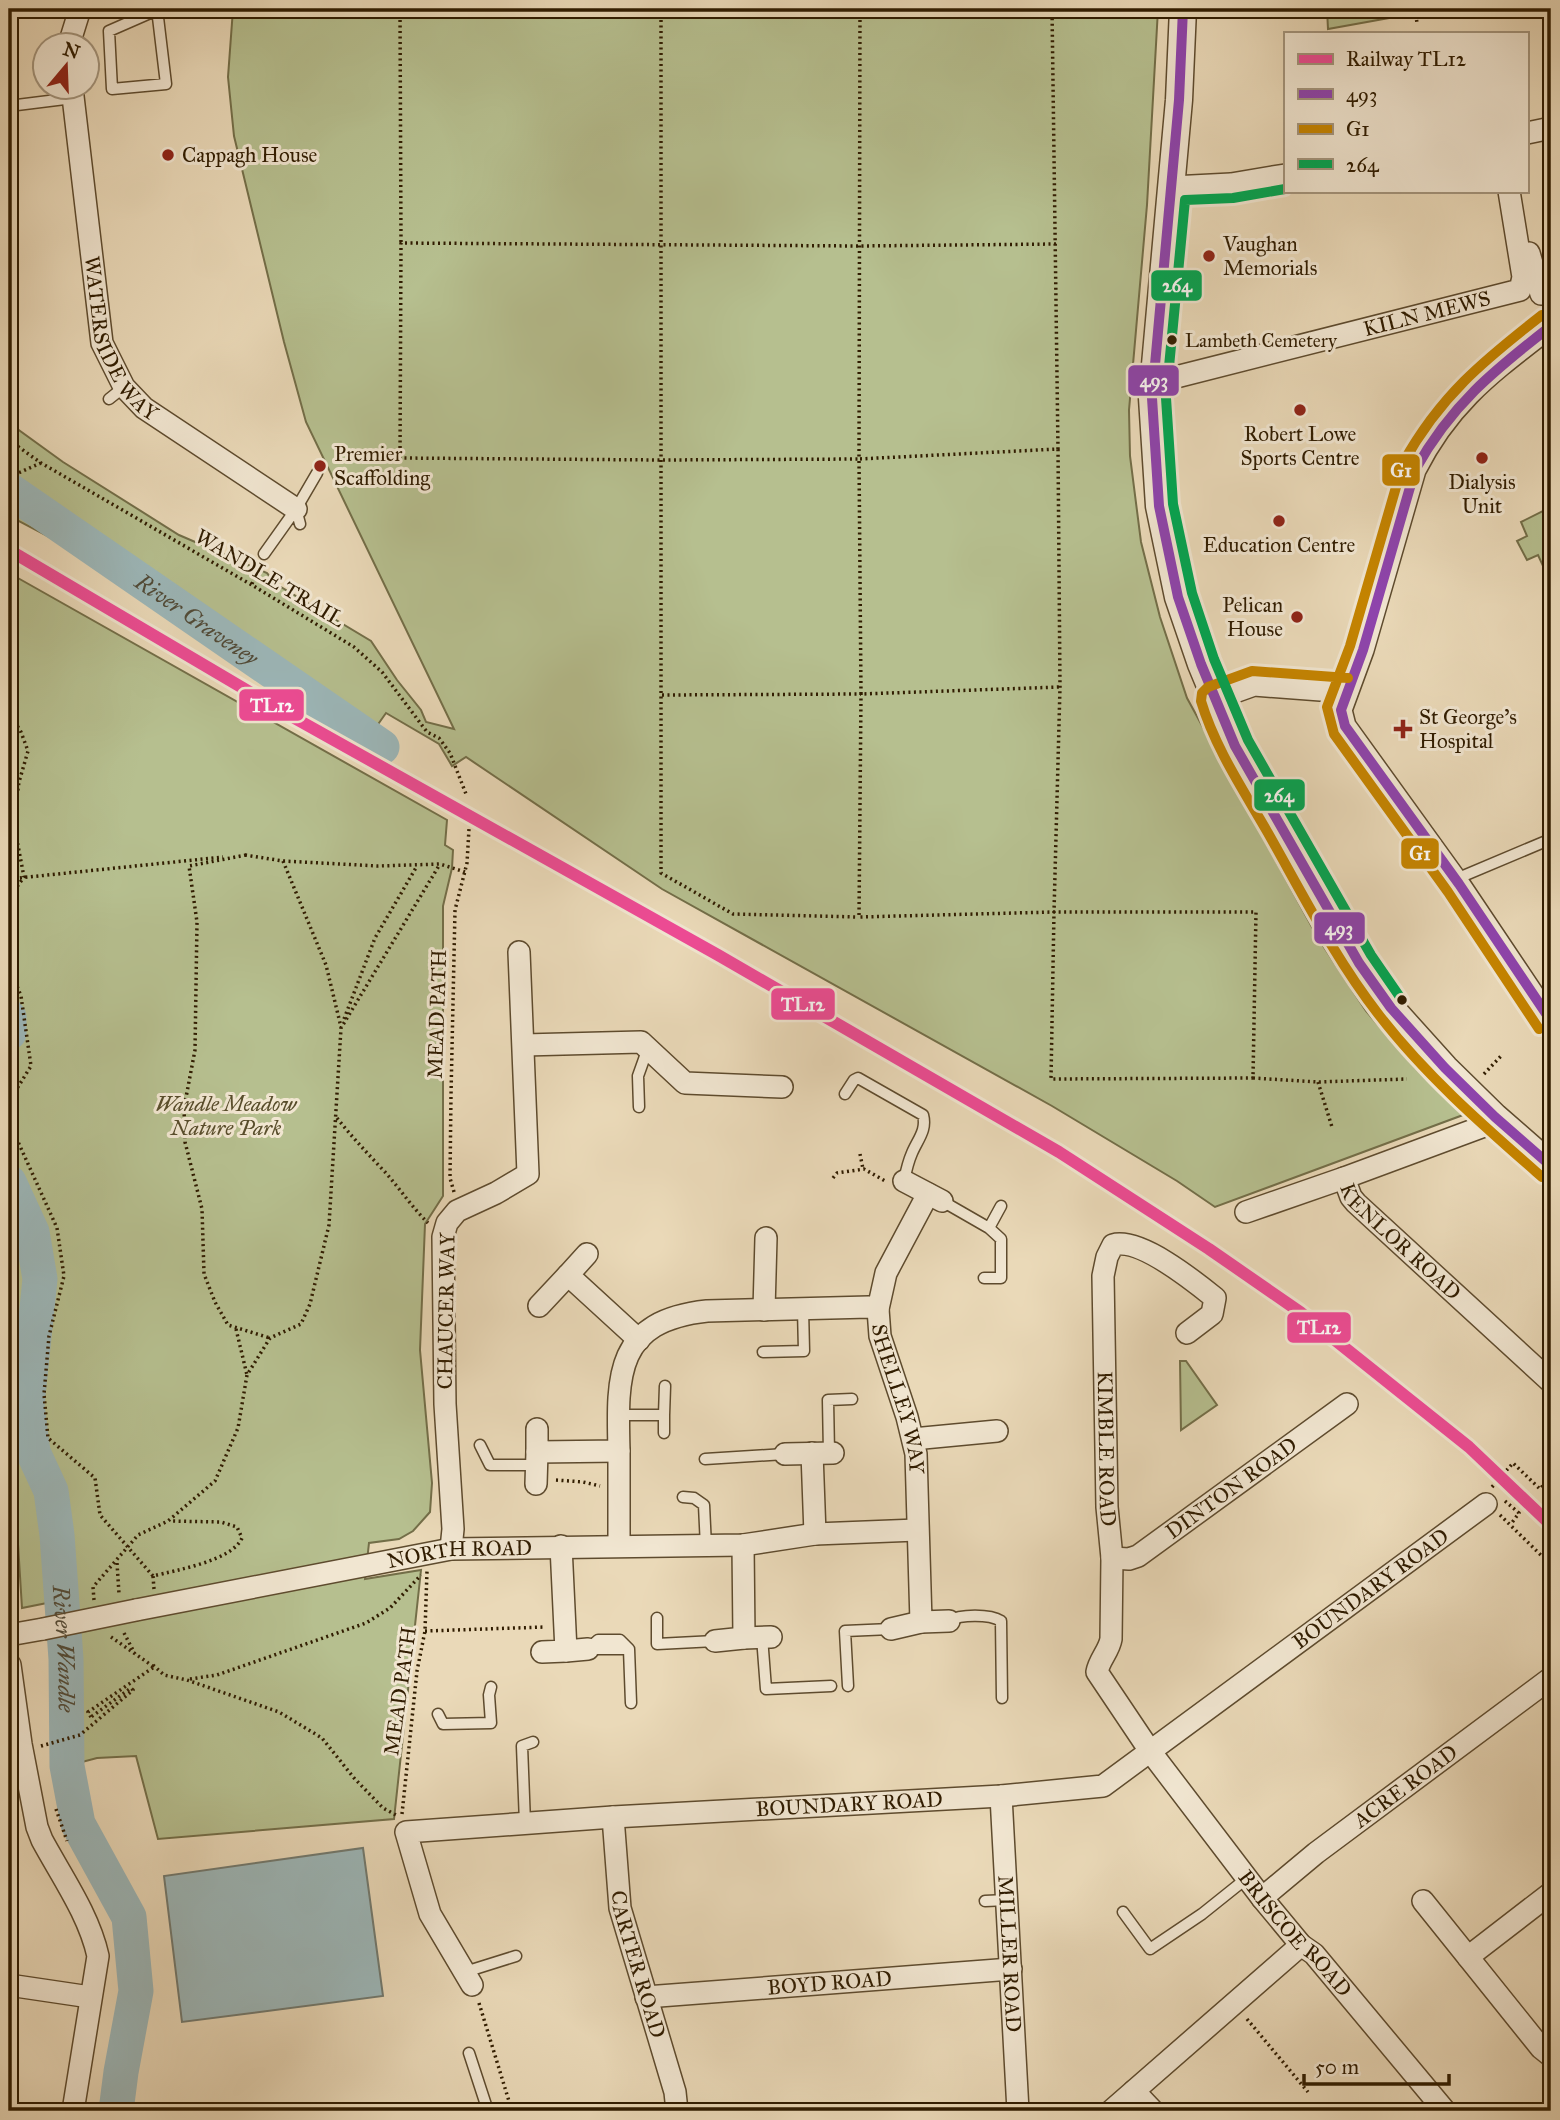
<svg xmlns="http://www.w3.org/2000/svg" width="1560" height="2120" font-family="'IM FELL Great Primer',serif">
<rect width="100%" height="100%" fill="#ead9b8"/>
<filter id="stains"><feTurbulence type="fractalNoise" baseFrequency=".00286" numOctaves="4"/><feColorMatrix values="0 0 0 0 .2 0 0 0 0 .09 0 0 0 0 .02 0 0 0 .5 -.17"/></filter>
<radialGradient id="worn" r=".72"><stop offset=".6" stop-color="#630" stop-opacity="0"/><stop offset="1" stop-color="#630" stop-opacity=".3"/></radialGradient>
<!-- green -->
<path fill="#b6bf8f" stroke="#736e48" stroke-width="2" d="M 233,9 L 1158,9 L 1147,205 L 1129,410 L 1130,456 L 1141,542 L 1160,617 L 1187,698 L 1318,938 L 1366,1011 L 1417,1070 L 1463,1115 L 1215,1207 L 1177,1181 L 1052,1106 L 662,889 L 466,757 L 452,766 L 439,744 L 386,713 L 374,730 L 82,554 L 9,516 L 9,423 L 63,462 L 179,535 L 267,573 L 276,584 L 371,641 L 397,680 L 421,710 L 426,722 L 454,729 L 306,422 L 284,342 L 234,136 L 228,77 Z
M 1327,9 L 1439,9 L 1328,29 Z
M 1551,507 L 1551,562 L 1543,566 L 1538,555 L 1527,560 L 1517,541 L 1527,536 L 1521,522 Z
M 9,573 L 447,820 L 445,845 L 453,850 L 452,868 L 443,906 L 443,1196 L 425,1224 L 420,1350 L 432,1483 L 430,1512 L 413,1531 L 399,1539 L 369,1543 L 365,1579 L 421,1570 L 394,1819 L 158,1839 L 136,1756 L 97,1758 L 67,1766 L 66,1659 L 62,1600 L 22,1608 L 18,1544 L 9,1515 Z
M 1180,1361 L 1186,1361 L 1217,1405 L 1181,1430 Z"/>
<!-- water -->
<path fill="#9cb7b9" stroke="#71796f" stroke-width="2" d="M 363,1848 L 383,1996 L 182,2022 L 164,1876 Z"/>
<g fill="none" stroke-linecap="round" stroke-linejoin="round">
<!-- river -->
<g stroke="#9cb7b9" stroke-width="35">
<path id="s1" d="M 9,490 L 382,747"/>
<path d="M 9,1017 L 9,1033"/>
<path id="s2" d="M 9,1182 L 32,1232 L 40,1279 L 27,1405 L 33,1452 L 51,1491 L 57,1535 L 66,1659 L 67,1766 L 78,1824 L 129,1917 L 136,1991 L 121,2072 L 116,2111"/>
</g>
<defs>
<path id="service" d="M 157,10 L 109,31 L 112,89 L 166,84 L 157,9
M 9,106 L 73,98
M 109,399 L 124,387
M 296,509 L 300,524
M 264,554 L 296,509 L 317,473
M 1456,879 L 1551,839
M 845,1094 L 854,1080 L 858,1078 L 923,1115 C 927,1130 918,1139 912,1153 C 908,1162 906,1171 904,1181
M 639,1107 L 638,1076 L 648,1048
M 942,1201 L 989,1228 L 1001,1239 L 1001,1278 L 984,1278
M 989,1228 L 1001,1206
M 763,1352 L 804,1351 L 803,1309
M 618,1415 L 664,1415 L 665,1386
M 664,1433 L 664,1415
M 480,1445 L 490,1465 L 537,1465
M 829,1453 L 828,1400 L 852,1399
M 705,1459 L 785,1454
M 683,1497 L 694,1498 L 704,1505 L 706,1547
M 657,1618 L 657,1644 L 715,1641
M 949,1621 C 960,1614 990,1614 1001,1621 L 1002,1698
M 762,1637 L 766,1689 L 831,1686
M 588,1649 L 598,1640 L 620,1640 L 629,1649 L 631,1703
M 588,1649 L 629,1649
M 848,1686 L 845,1631 L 891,1629
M 438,1714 L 443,1724 L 491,1723 L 489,1695 L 491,1687
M 525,1823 L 522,1746 L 533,1742
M 985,1901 L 1007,1900
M 1123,1912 L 1150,1949 L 1202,1914 L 1247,1878
M 465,1972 L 516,1956
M 469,2053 L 488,2111"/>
<g id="minor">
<path d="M 71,46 L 71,38 L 80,9"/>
<path id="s3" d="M 72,88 L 102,343 L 124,387 L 144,408 L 296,509"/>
<path d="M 1527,133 L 1551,128"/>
<path d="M 1172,187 L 1231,184 L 1285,175"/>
<path d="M 1529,253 L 1541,294 L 1551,292"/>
<path d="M 1551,326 C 1492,372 1450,401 1415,470 L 1363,650 L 1341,710 L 1345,726 L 1459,884 L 1551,1021"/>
<path id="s4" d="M 1153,378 L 1172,378 L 1520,290 L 1523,277 L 1509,191"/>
<path d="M 1215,699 L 1254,685 L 1347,692"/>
<path d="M 524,1045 L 641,1042 L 685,1083 L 782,1087"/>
<path id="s5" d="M 1495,1117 L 1487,1125 L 1344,1178 L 1351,1197 L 1356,1203 L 1551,1382"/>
<path d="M 904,1181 L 942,1201"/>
<path id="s6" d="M 928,1194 L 886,1273 L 878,1309 L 880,1336 L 907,1417 L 916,1454 L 921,1622 L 949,1621"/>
<path d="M 1246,1212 L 1344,1178"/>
<path d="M 587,1254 L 568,1275 L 639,1340"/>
<path d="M 539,1306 L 568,1275"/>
<path d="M 764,1310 L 766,1238"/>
<path id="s7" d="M 1187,1333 L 1212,1314 L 1215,1298 C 1194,1281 1139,1237 1113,1245 L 1107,1257 L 1103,1276 L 1107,1507 L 1112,1558 L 1111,1639 C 1109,1651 1099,1660 1097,1672 L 1150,1751 L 1262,1898 L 1301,1945 L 1314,1954 L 1445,2111"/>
<path d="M 537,1429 L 537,1452 L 619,1451 C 617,1375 615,1321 707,1311 L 869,1307 L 878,1309"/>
<path d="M 913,1439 L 997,1431"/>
<path d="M 619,1451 L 619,1545"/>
<path d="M 812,1453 L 815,1534"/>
<path d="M 785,1454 L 833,1453"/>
<path d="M 536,1484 L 537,1452"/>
<path d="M 451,1549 L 453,1529 L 445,1404 L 443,1237 L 447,1223 L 457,1211 L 496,1193 L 528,1174 L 519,952"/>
<path id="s8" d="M 1112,1558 L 1129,1559 L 1138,1556 L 1347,1404"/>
<path id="s9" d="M 136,1610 L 451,1549 L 743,1545 L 815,1534 L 917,1530"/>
<path d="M 891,1629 L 921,1622"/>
<path d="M 9,1635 L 43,1629"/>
<path d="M 744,1638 L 771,1637"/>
<path d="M 715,1641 L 744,1638 L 743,1545"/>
<path d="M 566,1651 L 588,1649"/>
<path d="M 542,1652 L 566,1651 L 561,1546"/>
<path d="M 10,1665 L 21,1744 L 37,1827 L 42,1840 C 62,1877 89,1915 98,1956 L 73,2111"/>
<path id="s10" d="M 1001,1796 L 1018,2111"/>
<path id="s11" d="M 613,1817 L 620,1908 L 675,2092 L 677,2111"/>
<path id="s12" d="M 1262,1898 L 1316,1853 L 1551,1678"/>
<path d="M 1423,1901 L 1541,2048 L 1551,2056"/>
<path d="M 1468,1957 L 1551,1893"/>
<path d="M 9,1985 L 90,1997"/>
<path id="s13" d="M 472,1985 L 430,1914 L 406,1832 L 613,1817 L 1001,1796 L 1103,1786 L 1486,1504"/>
<path id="s14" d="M 646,1997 L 1011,1969"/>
<path d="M 1134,2091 L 1153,2111"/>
<path d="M 1111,2111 L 1301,1945"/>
</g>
<path id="tertiary" d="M 1183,9 L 1179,100 L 1152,398 L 1159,506 L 1178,597 L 1201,664 L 1235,746 L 1359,963 L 1391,1008 L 1445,1068 L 1495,1117 L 1551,1166"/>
</defs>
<!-- service casing -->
<use href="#service" stroke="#5e4b2e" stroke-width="13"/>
<!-- minor casing -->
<use href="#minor" stroke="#5e4b2e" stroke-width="24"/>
<!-- tertiary casing -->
<use href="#tertiary" stroke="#5e4b2e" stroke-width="29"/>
<!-- path -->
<path stroke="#301c00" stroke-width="3.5" stroke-dasharray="2 3.5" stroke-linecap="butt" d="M 400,9 L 401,243
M 661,9 L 661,873 L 733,914 L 858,917
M 860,9 L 859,459 L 1058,449 L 1052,9
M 876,9 L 923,9
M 1415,9 L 1417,23
M 1056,244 L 859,246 L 401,243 L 400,458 L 662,460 L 859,459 L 861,694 L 1060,687
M 9,440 L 41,463 L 252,585 L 354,647 L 382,672 L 427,732 L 439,738 L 450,753 L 466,794
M 9,477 L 41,463
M 252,584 L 259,565
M 662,695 L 861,694 L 859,917 L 1054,912 L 1051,1079 L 1253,1078 L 1256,912 L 1054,912 L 1060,687 L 1058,449
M 9,712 L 21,732 L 28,751 L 19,782 L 15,811 L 16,835 L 24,877 L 9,898
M 245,855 L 283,861 L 378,866 L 440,864 L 465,872
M 246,855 L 189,866 L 197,922 L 195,1050 L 184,1108 L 185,1142 L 202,1209 L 204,1274 L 215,1302 L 228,1325 L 270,1338
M 283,861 L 326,965 L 341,1027
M 9,879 L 223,857
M 9,966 L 21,996 L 31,1066 L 13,1095 L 10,1124 L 57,1228 L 64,1276 L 49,1336 L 44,1394 L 48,1438 L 95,1478 L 100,1515 L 153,1576
M 344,1019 L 375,938 L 417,866
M 1484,1074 L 1502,1055
M 1253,1078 L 1318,1082 L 1407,1079
M 1318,1082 L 1332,1127
M 337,1118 C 352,1137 368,1154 385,1172 C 400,1189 412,1207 428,1223
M 860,1154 L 863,1169
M 833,1178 L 837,1173 L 864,1169 L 885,1181
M 454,1192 L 450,1178 L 451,1095 L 455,910 L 467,863 L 469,829
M 236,1329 L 247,1375
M 556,1480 L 583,1482 L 600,1486
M 1492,1487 L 1513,1463 L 1540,1489 L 1551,1476
M 1505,1501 L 1519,1513 L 1511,1524
M 1500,1515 L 1551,1565
M 117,1563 L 119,1594
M 154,1589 L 153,1576 C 176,1570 232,1561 242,1538 L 237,1527 L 221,1522 L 170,1521
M 94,1600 L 93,1587 L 138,1535 L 168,1521 L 215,1481 L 238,1428 L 247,1375 L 270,1338 L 301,1324 L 310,1304 L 329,1225 L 341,1028 L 440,864
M 425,1631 L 545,1627
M 124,1633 L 135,1654
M 111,1637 L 154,1667
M 153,1665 L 164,1675 L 187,1680 L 279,1712 L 322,1738 L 354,1778 L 383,1808 L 396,1815
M 190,1679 L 217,1675 L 366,1623 L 390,1608 L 421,1575
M 91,1717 L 88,1712 L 154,1667
M 41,1746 L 80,1735 L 133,1690 L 131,1688 L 91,1717
M 56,1809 L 67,1841
M 402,1814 L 417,1671 L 425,1631 L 427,1571
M 479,2003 L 512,2111
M 1247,2019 L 1308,2092"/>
<!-- service -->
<use href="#service" stroke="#f1e6d1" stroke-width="10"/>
<!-- minor -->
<use href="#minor" stroke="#f1e6d1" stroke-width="21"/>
<!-- tertiary -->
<use href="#tertiary" stroke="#f1e6d1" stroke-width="26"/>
<defs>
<path id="minor-bridge" d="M 43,1629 L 136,1610"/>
</defs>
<!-- minor-bridge casing -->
<use href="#minor-bridge" stroke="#5e4b2e" stroke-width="24" stroke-linecap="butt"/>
<!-- minor-bridge -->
<use href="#minor-bridge" stroke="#f1e6d1" stroke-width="21"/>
<defs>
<path id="bus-1" d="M 1183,9 L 1179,100 L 1152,398 L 1159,506 L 1178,597 L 1201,664 L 1235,746 L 1359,963 L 1391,1008 L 1445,1068 L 1495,1117 L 1551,1166
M 1551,326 C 1493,371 1451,405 1415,470 L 1363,650 L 1341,710 L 1345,726 L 1459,884 L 1551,1021"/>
<path id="bus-2" d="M 1348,678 L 1252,671 L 1208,687 L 1202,693 L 1201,701 C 1215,748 1244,791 1268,833 C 1303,895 1336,960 1379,1015 C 1426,1076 1485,1127 1542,1177
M 1539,1029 L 1448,892 L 1334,734 L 1327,707 L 1350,646 L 1403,463 C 1440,396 1483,361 1542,315"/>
<path id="bus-3" d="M 1285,189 L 1233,198 L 1185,200 L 1166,398 L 1173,504 L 1192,593 L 1214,659 L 1248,740 L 1371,955 L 1402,1000"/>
</defs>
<!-- bus-1 casing -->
<use href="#bus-1" stroke="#f1e6d1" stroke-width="16"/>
<!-- bus-2 casing -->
<use href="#bus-2" stroke="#f1e6d1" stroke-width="16"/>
<!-- bus-3 casing -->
<use href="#bus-3" stroke="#f1e6d1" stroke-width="16"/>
<!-- bus-1 -->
<use href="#bus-1" stroke="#8e44ad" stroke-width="10"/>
<!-- bus-2 -->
<use href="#bus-2" stroke="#c58400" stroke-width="10"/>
<!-- bus-3 -->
<use href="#bus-3" stroke="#00a651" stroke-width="10"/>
<defs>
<path id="rail-1" d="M 9,550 L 282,711 L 718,955 L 1059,1152 L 1209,1249 L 1300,1312 L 1469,1447 L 1551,1525"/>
</defs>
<!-- rail-1 casing -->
<use href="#rail-1" stroke="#f1e6d1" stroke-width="18"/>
<!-- rail-1 -->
<use href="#rail-1" stroke="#ee4b95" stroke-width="12"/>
</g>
<!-- markers -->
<g fill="#8f2418" stroke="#f1e6d1" stroke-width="2.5">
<circle cx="168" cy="155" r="7"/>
<circle cx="1209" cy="256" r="7"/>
<circle cx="1300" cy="410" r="7"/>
<circle cx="1482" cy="458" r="7"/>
<circle cx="320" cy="466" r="7"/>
<circle cx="1279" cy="521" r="7"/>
<circle cx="1297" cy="617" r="7"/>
<path d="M1399.5 718.5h7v7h7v7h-7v7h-7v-7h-7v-7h7z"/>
</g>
<g fill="#301c00" stroke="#f1e6d1" stroke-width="2.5">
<circle cx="1172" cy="340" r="6"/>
<circle cx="1402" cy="1000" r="6"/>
</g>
<g text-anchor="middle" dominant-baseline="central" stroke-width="6" stroke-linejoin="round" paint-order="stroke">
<!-- bus labels -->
<g font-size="19" fill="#301c00" stroke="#f1e6d1" text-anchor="start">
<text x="1185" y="340">Lambeth Cemetery</text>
</g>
<!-- poi labels -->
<g font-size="21" fill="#301c00" stroke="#f1e6d1" text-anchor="start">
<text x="182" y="155">Cappagh House</text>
<text x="1223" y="244">Vaughan<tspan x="1223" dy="24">Memorials</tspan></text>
<text x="1300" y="434" text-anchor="middle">Robert Lowe<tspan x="1300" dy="24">Sports Centre</tspan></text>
<text x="334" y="454">Premier<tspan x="334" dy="24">Scaffolding</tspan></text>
<text x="1482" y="482" text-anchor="middle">Dialysis<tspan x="1482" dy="24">Unit</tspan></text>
<text x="1279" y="545" text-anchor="middle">Education Centre</text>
<text x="1283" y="605" text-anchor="end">Pelican<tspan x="1283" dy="24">House</tspan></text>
<text x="1419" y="717">St George's<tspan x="1419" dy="24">Hospital</tspan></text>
</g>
<!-- street labels -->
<g font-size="21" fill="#301c00" stroke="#f1e6d1">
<text stroke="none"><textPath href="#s4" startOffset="282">KILN MEWS</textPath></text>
<text stroke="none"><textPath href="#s3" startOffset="259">WATERSIDE WAY</textPath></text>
<text transform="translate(270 578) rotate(31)">WANDLE TRAIL</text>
<text transform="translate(437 1014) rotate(-88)">MEAD PATH</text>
<text stroke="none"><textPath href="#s5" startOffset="250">KENLOR ROAD</textPath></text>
<text transform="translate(446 1311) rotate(-89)">CHAUCER WAY</text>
<text stroke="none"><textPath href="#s6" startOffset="219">SHELLEY WAY</textPath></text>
<text stroke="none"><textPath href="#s7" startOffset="371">KIMBLE ROAD</textPath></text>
<text stroke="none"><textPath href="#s8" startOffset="142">DINTON ROAD</textPath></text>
<text stroke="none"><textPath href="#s9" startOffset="329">NORTH ROAD</textPath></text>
<text stroke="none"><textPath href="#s13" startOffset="1199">BOUNDARY ROAD</textPath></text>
<text transform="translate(400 1691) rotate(-82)">MEAD PATH</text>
<text stroke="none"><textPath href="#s12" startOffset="182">ACRE ROAD</textPath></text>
<text stroke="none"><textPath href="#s13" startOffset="612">BOUNDARY ROAD</textPath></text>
<text stroke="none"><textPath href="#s7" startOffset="926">BRISCOE ROAD</textPath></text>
<text stroke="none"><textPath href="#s10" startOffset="158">MILLER ROAD</textPath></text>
<text stroke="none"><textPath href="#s11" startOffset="150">CARTER ROAD</textPath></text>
<text stroke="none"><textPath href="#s14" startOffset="184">BOYD ROAD</textPath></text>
</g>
<!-- park labels -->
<g font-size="21" font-style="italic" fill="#584d2b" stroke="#f1e6d1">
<text x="226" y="1104">Wandle Meadow<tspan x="226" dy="24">Nature Park</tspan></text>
</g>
<!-- water labels -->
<g font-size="23" font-style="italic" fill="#504a38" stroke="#f1e6d1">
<text stroke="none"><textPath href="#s1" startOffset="228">River Graveney</textPath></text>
<text stroke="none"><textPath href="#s2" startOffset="478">River Wandle</textPath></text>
</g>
</g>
<g stroke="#f1e6d1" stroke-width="2.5">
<rect x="1150" y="269" width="53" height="33" rx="7" fill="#00a651"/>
<rect x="1127" y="364" width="53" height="33" rx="7" fill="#8e44ad"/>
<rect x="1381" y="453" width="40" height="34" rx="7" fill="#c58400"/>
<rect x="238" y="688" width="67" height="34" rx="7" fill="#ee4b95"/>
<rect x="1253" y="778" width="53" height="34" rx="7" fill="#00a651"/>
<rect x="1400" y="837" width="40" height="33" rx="7" fill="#c58400"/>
<rect x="1313" y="911" width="53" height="34" rx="7" fill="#8e44ad"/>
<rect x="770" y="987" width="66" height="34" rx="7" fill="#ee4b95"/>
<rect x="1286" y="1311" width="66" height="33" rx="7" fill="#ee4b95"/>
</g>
<g font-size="19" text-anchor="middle" font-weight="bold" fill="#fff">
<text x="1177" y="292">264</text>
<text x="1154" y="387">493</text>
<text x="1401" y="477">G1</text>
<text x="272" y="712">TL12</text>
<text x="1279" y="802">264</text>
<text x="1420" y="860">G1</text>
<text x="1339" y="935">493</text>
<text x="803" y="1011">TL12</text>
<text x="1319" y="1334">TL12</text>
</g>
<!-- margin -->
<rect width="1560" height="2120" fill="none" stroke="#ead9b8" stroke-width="35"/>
<rect x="10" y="10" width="1539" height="2099" fill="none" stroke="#301c00" stroke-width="3.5"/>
<rect x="18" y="18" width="1525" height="2085" fill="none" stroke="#301c00" stroke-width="2"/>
<!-- legend -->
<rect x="1284" y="32" width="245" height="161" fill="#f1e6d1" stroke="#a4957d" stroke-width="2"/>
<rect x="1298" y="54" width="35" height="10" fill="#ee4b95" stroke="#a4957d" stroke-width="2"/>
<text x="1346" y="66" font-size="21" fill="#301c00">Railway TL12</text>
<rect x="1298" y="89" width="35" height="10" fill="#8e44ad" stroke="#a4957d" stroke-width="2"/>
<text x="1346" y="102" font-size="21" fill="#301c00">493</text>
<rect x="1298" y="124" width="35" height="10" fill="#c58400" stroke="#a4957d" stroke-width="2"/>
<text x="1346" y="136" font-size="21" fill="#301c00">G1</text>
<rect x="1298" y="159" width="35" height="10" fill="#00a651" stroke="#a4957d" stroke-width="2"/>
<text x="1346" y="172" font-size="21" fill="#301c00">264</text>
<!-- north arrow -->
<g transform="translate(66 66) rotate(19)"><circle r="33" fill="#f1e6d1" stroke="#a4957d" stroke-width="2"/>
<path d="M0-5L12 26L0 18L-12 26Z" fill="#8f2418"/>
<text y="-10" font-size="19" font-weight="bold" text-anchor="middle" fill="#301c00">N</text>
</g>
<!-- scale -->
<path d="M1304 2074v10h145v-10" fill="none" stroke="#301c00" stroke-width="3.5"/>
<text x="1315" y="2074" font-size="21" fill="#301c00" stroke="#f1e6d1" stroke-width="5" paint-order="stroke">50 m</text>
<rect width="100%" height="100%" filter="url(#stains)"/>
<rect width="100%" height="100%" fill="url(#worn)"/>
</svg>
